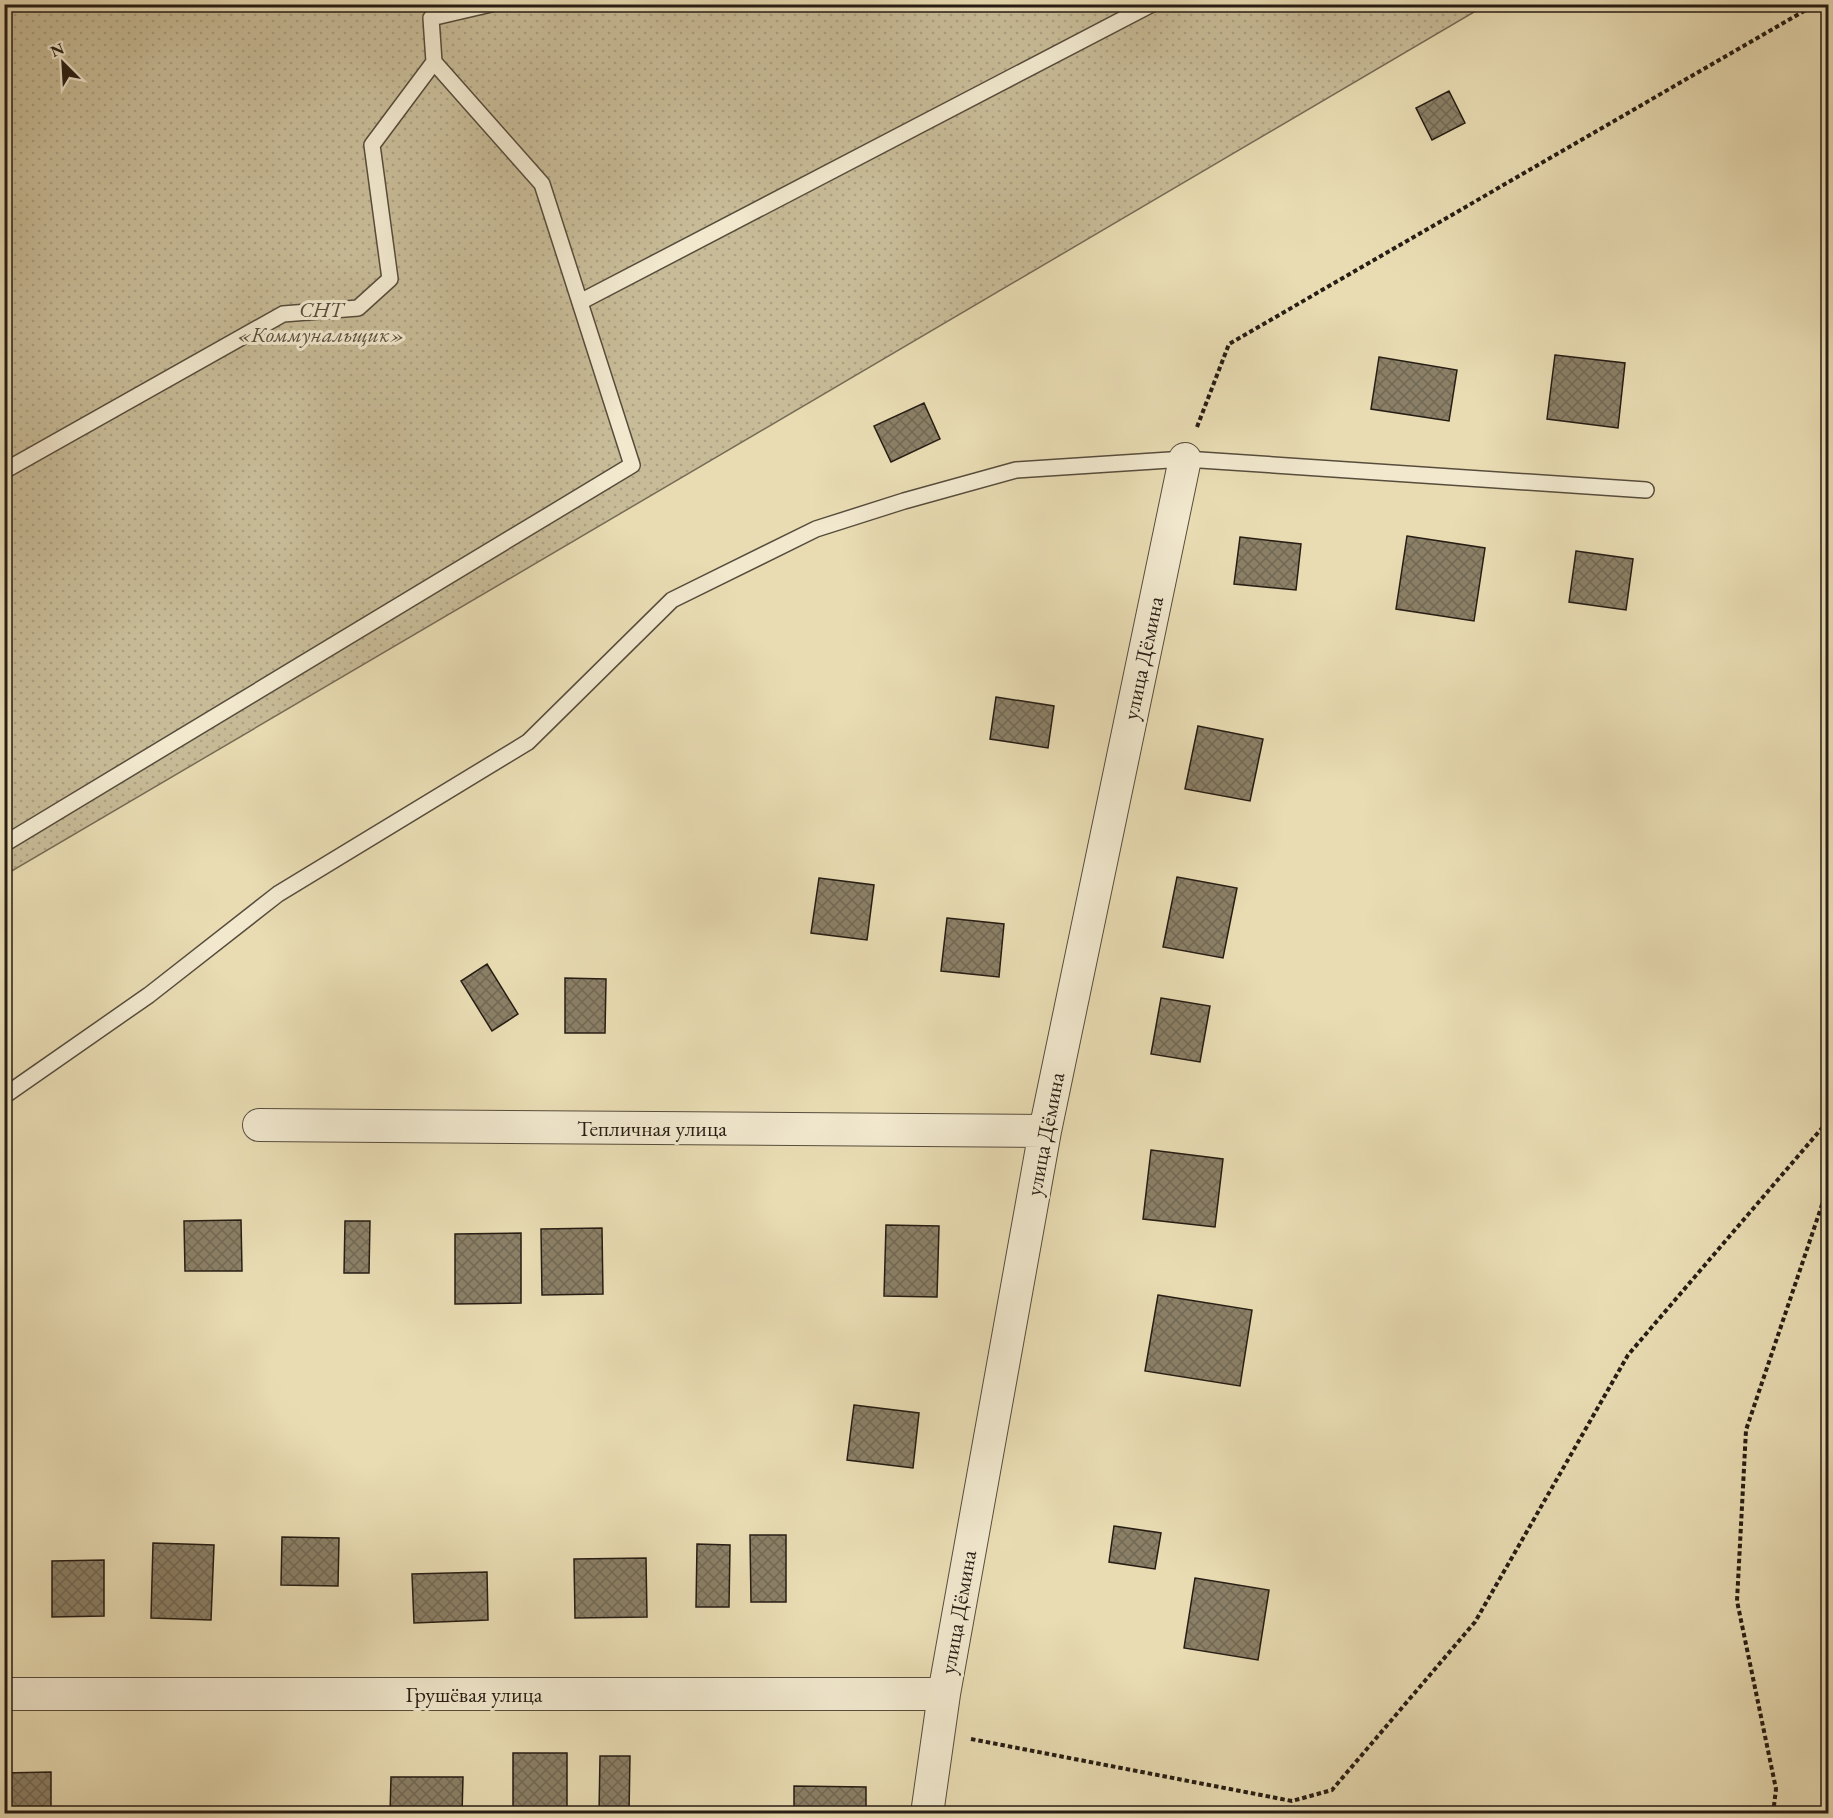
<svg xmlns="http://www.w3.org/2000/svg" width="1833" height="1818" font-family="'EB Garamond',serif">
<defs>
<pattern id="grass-dots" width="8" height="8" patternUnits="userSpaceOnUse" patternTransform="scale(1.5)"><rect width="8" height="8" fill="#c8bc98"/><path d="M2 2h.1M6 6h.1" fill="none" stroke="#aca182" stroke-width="1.8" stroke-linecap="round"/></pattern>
<pattern id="building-cross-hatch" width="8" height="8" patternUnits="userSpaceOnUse" patternTransform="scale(1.5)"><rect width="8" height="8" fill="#8b8067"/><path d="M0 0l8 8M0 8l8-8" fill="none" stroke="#716854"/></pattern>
</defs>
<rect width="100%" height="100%" fill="#e9dcb3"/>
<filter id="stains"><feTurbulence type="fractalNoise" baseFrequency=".00333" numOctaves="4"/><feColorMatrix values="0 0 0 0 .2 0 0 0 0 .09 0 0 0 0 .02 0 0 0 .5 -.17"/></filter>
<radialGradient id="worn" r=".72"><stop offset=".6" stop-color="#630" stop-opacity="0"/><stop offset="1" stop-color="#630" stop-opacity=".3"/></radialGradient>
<!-- grass -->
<path fill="url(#grass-dots)" stroke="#776c56" stroke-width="1.5" d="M 5,4 L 1486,5 L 5,875 Z"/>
<!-- building -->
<path fill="url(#building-cross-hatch)" stroke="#261d14" stroke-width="1.5" d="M 1449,91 L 1465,123 L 1432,140 L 1416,108 Z
M 1555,355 L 1625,363 L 1618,428 L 1547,419 Z
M 1379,357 L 1457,370 L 1449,421 L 1371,409 Z
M 924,403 L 940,439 L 891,462 L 874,426 Z
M 1407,536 L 1485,548 L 1474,621 L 1396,609 Z
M 1240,537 L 1301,544 L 1296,590 L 1234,584 Z
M 1576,551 L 1633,559 L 1626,610 L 1569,602 Z
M 996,697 L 1054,706 L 1048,748 L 990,739 Z
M 1198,726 L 1263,739 L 1250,801 L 1185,789 Z
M 1177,877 L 1237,888 L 1223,958 L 1163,947 Z
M 819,878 L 874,885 L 867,940 L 811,933 Z
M 947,918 L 1004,924 L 999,977 L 941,971 Z
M 487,964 L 518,1014 L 492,1031 L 461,981 Z
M 565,978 L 606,979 L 605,1033 L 565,1033 Z
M 1161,998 L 1210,1006 L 1200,1062 L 1151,1054 Z
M 1151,1150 L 1223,1159 L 1215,1227 L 1143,1219 Z
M 241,1220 L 242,1271 L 185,1271 L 184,1221 Z
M 345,1221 L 370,1221 L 369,1273 L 344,1273 Z
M 886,1225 L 939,1226 L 937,1297 L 884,1296 Z
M 602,1228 L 603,1294 L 542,1295 L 541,1229 Z
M 521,1233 L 521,1303 L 455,1304 L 455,1234 Z
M 1158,1295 L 1252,1310 L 1240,1386 L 1145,1371 Z
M 854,1405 L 919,1413 L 913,1468 L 847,1460 Z
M 1114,1526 L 1161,1533 L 1155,1569 L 1109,1562 Z
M 750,1535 L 786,1535 L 786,1602 L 751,1602 Z
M 282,1537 L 339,1538 L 338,1586 L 281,1585 Z
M 153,1543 L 214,1545 L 211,1620 L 151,1618 Z
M 697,1544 L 730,1545 L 729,1607 L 696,1607 Z
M 646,1558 L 647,1617 L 575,1618 L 574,1559 Z
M 104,1560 L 104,1616 L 52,1617 L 52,1561 Z
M 487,1572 L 488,1620 L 414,1623 L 412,1574 Z
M 1195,1578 L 1269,1590 L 1258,1660 L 1184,1648 Z
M 513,1753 L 567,1753 L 567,1814 L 513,1814 Z
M 600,1756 L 630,1756 L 629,1814 L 599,1814 Z
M 51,1772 L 51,1814 L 4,1814 L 4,1773 Z
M 391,1777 L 463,1777 L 462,1814 L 390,1814 Z
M 794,1786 L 866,1787 L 866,1814 L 794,1814 Z"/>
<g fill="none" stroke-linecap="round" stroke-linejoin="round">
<defs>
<path id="lane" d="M 580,302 L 1152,4
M 4,471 L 283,314 L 358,308 L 390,279 L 372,145 L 434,62 L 431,18 L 491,4
M 4,844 L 632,465 L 542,184 L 434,62
M 4,1096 L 149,995 L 278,894 L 528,742 L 672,600 L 816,529 L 904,501 L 1016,470 L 1185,459 L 1646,490"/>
<path id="street" d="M 259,1125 L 1045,1131
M 4,1694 L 944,1694
M 927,1814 L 944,1694 L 1045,1131 L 1185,459"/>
</defs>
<!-- lane casing -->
<use href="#lane" stroke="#574d3c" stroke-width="18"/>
<!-- street casing -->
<use href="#street" stroke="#574d3c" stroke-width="34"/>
<!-- path -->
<path stroke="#261d14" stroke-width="4" stroke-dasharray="4.5 3" stroke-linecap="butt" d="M 1197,427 L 1229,344 L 1816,4
M 971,1739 L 1292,1801 L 1332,1790 L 1475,1622 L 1628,1355 L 1828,1121
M 1773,1814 L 1776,1789 L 1737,1601 L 1746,1430 L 1828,1187"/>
<!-- lane -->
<use href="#lane" stroke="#f1e8ce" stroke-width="15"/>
<!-- street -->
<use href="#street" stroke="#f1e8ce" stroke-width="32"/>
</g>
<g text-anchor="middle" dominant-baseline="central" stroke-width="6" stroke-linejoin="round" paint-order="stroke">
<!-- park labels -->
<g font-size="22" font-style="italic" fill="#574d3c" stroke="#f1e8ce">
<text x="321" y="309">СНТ<tspan x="321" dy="25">«Коммунальщик»</tspan></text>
</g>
<!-- street labels -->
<g font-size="22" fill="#261d14" stroke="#f1e8ce">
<text transform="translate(1143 658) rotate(-78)">улица Дёмина</text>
<text x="652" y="1128">Тепличная улица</text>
<text transform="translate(1045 1134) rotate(-79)">улица Дёмина</text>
<text transform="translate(958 1612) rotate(-80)">улица Дёмина</text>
<text x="474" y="1694">Грушёвая улица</text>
</g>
</g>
<!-- margin -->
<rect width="1833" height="1818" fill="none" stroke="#e9dcb3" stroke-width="24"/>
<rect x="6" y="6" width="1821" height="1806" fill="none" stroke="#261d14" stroke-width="3"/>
<rect x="12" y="12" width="1809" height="1794" fill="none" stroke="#261d14" stroke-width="1.5"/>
<!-- north arrow -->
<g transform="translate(63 63) rotate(336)" stroke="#f1e8ce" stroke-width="4.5" paint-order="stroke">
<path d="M0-4.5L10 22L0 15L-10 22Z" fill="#261d14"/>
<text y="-9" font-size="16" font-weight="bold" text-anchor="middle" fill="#261d14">N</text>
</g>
<rect width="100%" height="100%" filter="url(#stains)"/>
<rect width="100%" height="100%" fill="url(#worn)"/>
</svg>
